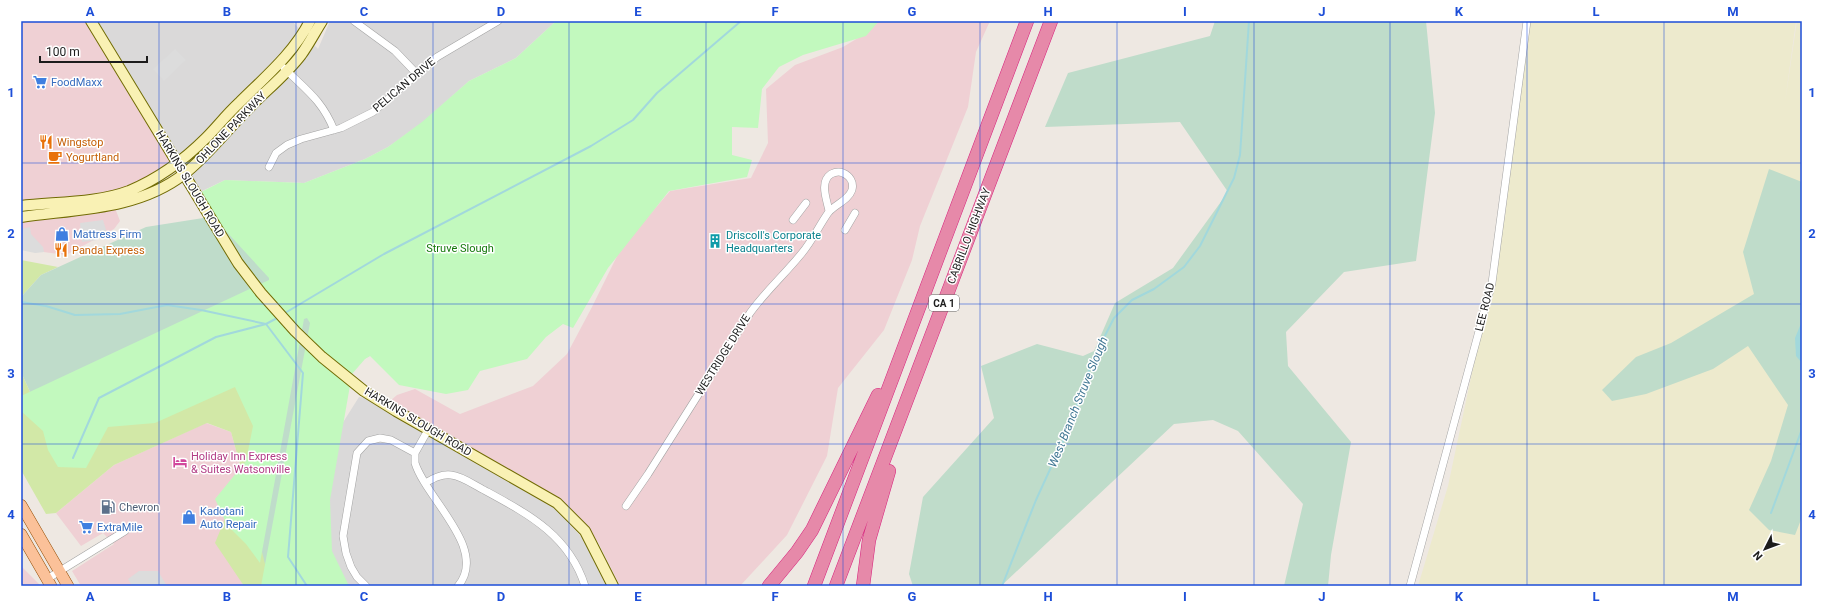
<svg xmlns="http://www.w3.org/2000/svg" width="1823" height="607" viewBox="0 0 1823 607" font-family="Roboto,sans-serif">
	<style>
		.residential { fill: #dad9d9 }
		.commercial { fill: #efd0d4 }
		.farmland { fill: #edeacd }
		.grass { fill: #d2e8a7 }
		.wetland { fill: #bfdcca }
		.park { fill: #c2f9be }
		.parking { fill: #dcdcdc }
		.water { fill: #a2d8dc }
		.lines { fill: none; stroke-linecap: round; stroke-linejoin: round }
		.stream { stroke: #a2d8dc; stroke-width: 2 }
		.street-casing { stroke: #a3a3a3; stroke-width: 8 }
		.secondary-casing { stroke: #726c05; stroke-width: 12 }
		.primary-casing { stroke: #944b00; stroke-width: 12 }
		.highway-casing { stroke: #d7247e; stroke-width: 14 }
		.street { stroke: #fff; stroke-width: 7 }
		.secondary { stroke: #f9f1b4; stroke-width: 10 }
		.primary { stroke: #fbc199; stroke-width: 11 }
		.highway { stroke: #e689a9; stroke-width: 13 }
		.grid { fill: none; stroke: #1d4ed8; stroke-width: 1; stroke-opacity: 0.55 }
		.labels { text-anchor: middle; dominant-baseline: central; stroke-width: 3; stroke-linejoin: round; paint-order: stroke }
		.shield { fill: #fff; stroke: #606060; stroke-width: 1 }
		.shield-label { font-size: 10px; font-weight: bold; fill: #1c1c1c }
		.shop-label { font-size: 11px; fill: #366cbe; stroke: #fff; text-anchor: start }
		.street-label { font-size: 11px; fill: #1c1c1c; stroke: #fff }
		.food-label { font-size: 11px; fill: #c56008; stroke: #fff; text-anchor: start }
		.culture-label { font-size: 11px; fill: #0d838f; stroke: #fff; text-anchor: start }
		.park-label { font-size: 11px; fill: #14790b; stroke: #fff }
		.hotel-label { font-size: 11px; fill: #b23c85; stroke: #fff; text-anchor: start }
		.service-label { font-size: 11px; fill: #4e5e75; stroke: #fff; text-anchor: start }
		.water-label { font-size: 12px; font-style: italic; fill: #417894; stroke: #fff }
		.neatline { fill: none; stroke: #1d4ed8; stroke-width: 1.5 }
		.grid-label { font-size: 13px; text-anchor: middle; font-weight: bold; fill: #1d4ed8 }
	</style>
	<rect width="100%" height="100%" fill="#eee8e2"/>
	<path class="residential" d="M98,21H292L318,49L330,21H556L516,58L469,81L422,123L388,147L365,159L304,183L225,180L202,191L178,157Z
		M359,397L379,400L417,428L555,509L588,544L609,586H342L323,572L330,443Z"/>
	<path class="commercial" d="M21,21H91L177,164L130,190L21,206Z
		M876,21H990L976,52L968,107L920,226L912,260L884,330L838,388L827,456L787,535L740,586H620L598,542L555,500L390,401L397,395L415,389L460,414L533,386L567,354L592,307L621,248L670,191L751,178L768,143L766,89L795,65L843,47L868,32Z
		M115,208L120,221L114,229L66,255L21,249V221Z
		M206,423L231,432L243,475L242,583L244,586H81L72,571L114,544L103,533L81,546L56,513L114,465Z
		M21,566L41,586H21Z"/>
	<path class="farmland" d="M1525,21H1796L1785,102L1797,21H1802V586H1418L1448,486L1505,217Z"/>
	<path class="grass" d="M21,260L58,267L41,275L21,297Z
		M238,369L323,571L342,586H244L215,543L243,475L231,432L207,423L114,465L56,513L46,514L21,470V372L36,405Z"/>
	<path class="wetland" d="M1215,21H1426L1435,113L1416,261L1344,272L1286,332L1288,366L1351,442L1331,555L1328,586H1284L1303,504L1238,431L1213,420L1174,424L1001,586H913L909,574L923,497L994,418L981,366L1037,344L1083,356L1094,351L1115,303L1173,268L1228,192L1180,122L1045,127L1068,73L1210,36Z
		M1769,169L1802,182V517L1795,535L1769,530L1749,510L1771,461L1788,405L1748,346L1713,369L1646,394L1612,401L1602,390L1636,357L1671,343L1754,294L1743,252Z
		M235,213L391,345L327,378L269,580L261,548L271,461L238,370L36,405L21,372V297L41,275L146,227Z"/>
	<path class="park" d="M556,21H879L866,36L803,55L779,67L762,89L758,128L732,127V155L752,160L747,177L669,191L608,268L573,328L563,324L546,337L527,359L480,371L468,390L446,394L399,385L370,356L365,359L352,374L330,500L332,551L349,586H261L310,323L307,318L304,319L260,563L246,544L227,525L215,499L246,461L253,426L235,387L155,423L108,427L86,468L58,467L48,450L43,431L21,411V396L269,280V278L214,218L197,194L225,180L304,183L365,159L388,147L422,122L469,81L516,58Z"/>
	<path class="parking" d="M175,49L186,60L164,81L153,69Z
		M103,220L107,233L97,240L82,242L80,223Z
		M30,227L31,234L43,247L44,252L35,253L21,250V229Z
		M139,571H158L167,586H132L128,579Z"/>
	<path class="water" d="M1802,321V363L1796,356L1795,338Z"/>
	<g class="lines">
		<path class="stream" d="M21,302L46,306L75,315L120,314L167,305L201,310L266,324L279,317
			M285,313L384,254L591,146L633,120L657,93L741,21
			M73,458L99,398L216,337L266,324L303,373L288,557L307,586
			M1771,513L1802,429
			M1002,586L1036,500L1069,428L1093,359L1114,318L1132,300L1154,289L1184,267L1200,246L1234,178L1240,155L1249,21"/>
		<defs>
			<path id="street" d="M354,21L395,51L417,74
				M284,68C306,90 322,100 334,130
				M269,167L276,153L287,145L301,139L341,128L373,112L437,57L498,21
				M793,220L806,203
				M845,230L855,213
				M428,430L415,453V463C426,499 489,549 458,586
				M425,483C434,478 441,474 451,475C462,476 474,485 484,490C528,514 569,535 585,586
				M626,506L648,474L750,313C765,292 785,274 802,253C812,241 819,226 828,213C835,204 848,201 852,190C854,182 850,176 843,173C839,171 835,172 831,174C819,182 827,200 829,211
				M47,579L125,531
				M366,586L357,577L351,567L346,553L343,536L357,453L368,441L380,438L391,440L415,453
				M1410,586L1492,283L1527,21"/>
			<path id="secondary" d="M91,21L238,263L261,293L295,331L322,357L364,391L396,411L557,503L585,531L613,586
				M21,206C54,202 98,203 129,191C158,179 184,160 206,138C217,127 227,114 239,103C265,77 293,54 310,21
				M21,217C76,209 138,210 184,174C207,156 225,132 246,111C264,92 285,76 301,55C309,44 315,32 322,21"/>
			<path id="primary" d="M21,505L68,586
				M21,534L51,586"/>
			<path id="highway" d="M769,586L797,552L812,530L878,395
				M814,586L1027,21
				M836,586L1051,21
				M863,586L869,540L889,471"/>
		</defs>
		<use href="#street" class="street-casing"/>
		<use href="#secondary" class="secondary-casing"/>
		<use href="#primary" class="primary-casing"/>
		<use href="#highway" class="highway-casing"/>
		<use href="#street" class="street"/>
		<use href="#secondary" class="secondary"/>
		<use href="#primary" class="primary"/>
		<use href="#highway" class="highway"/>
	</g>
	<path class="grid" d="M159,21V586M296,21V586M433,21V586M569,21V586M706,21V586M843,21V586M980,21V586M1117,21V586M1254,21V586M1390,21V586M1527,21V586M1664,21V586M21,163H1802M21,304H1802M21,444H1802"/>
	<defs>
		<symbol id="supermarket-bare" viewBox="-9 -9 18 18"><path d="M-6-5.5h2.5l.6 2H6L4.5 2H-2.5L-4.4-4H-6ZM-1.5 3.2a1.3 1.3 0 1 0 .1 0ZM3 3.2a1.3 1.3 0 1 0 .1 0Z" fill="#3f7fe0" stroke="#fff" stroke-width="2.5" paint-order="stroke"/></symbol>
		<symbol id="restaurant-bare" viewBox="-9 -9 18 18"><path d="M-5-6h1v4h1v-4h1v4h1v-4h1v5L-1.5 .5V6h-2V.5L-5-1ZM5-6V6H3V1.5H1.5Q1.5-4 5-6Z" fill="#e8710a" stroke="#fff" stroke-width="2.5" paint-order="stroke"/></symbol>
		<symbol id="cafe-bare" viewBox="-9 -9 18 18"><path d="M-5.5-4.5H6V0H3Q3 3.5 0 3.5H-2.5Q-5.5 3.5-5.5 0ZM3-3.2v2h1.7v-2ZM-6 4.5H4V6H-6Z" fill="#e8710a" stroke="#fff" stroke-width="2.5" paint-order="stroke"/></symbol>
		<symbol id="shop-bare" viewBox="-9 -9 18 18"><path d="M-5-2.5h2.3a2.7 3.5 0 0 1 5.4 0H5L5.5 6h-11ZM-1.5-2.5h3a1.5 2.3 0 0 0-3 0Z" fill="#3f7fe0" stroke="#fff" stroke-width="2.5" paint-order="stroke"/></symbol>
		<symbol id="building-bare" viewBox="-9 -9 18 18"><path d="M-4-6H4V6H1V3H-1V6H-4ZM-2.5-4.3h1.7v1.8h-1.7ZM.8-4.3h1.7v1.8H.8ZM-2.5-1h1.7V.8h-1.7ZM.8-1h1.7V.8H.8Z" fill="#0f9aa8" stroke="#fff" stroke-width="2.5" paint-order="stroke"/></symbol>
		<symbol id="hotel-bare" viewBox="-9 -9 18 18"><path d="M-6-4.5h1.5V1H6V5H4.5V3h-9V5H-6ZM-4 0a1.8 1.8 0 1 1 3.6 0ZM.5 0V-2.5h3Q6-2.5 6 0Z" fill="#d1479c" stroke="#fff" stroke-width="2.5" paint-order="stroke"/></symbol>
		<symbol id="fuel-bare" viewBox="-9 -9 18 18"><path d="M-5.5-6h7V0h2V4h1.3V-2.5L3-4.5l.8-.8L6-3V5H2.5V1h-1V6h-7ZM-4.2-4.7v3.2H.2V-4.7Z" fill="#5c6f8a" stroke="#fff" stroke-width="2.5" paint-order="stroke"/></symbol>
	</defs>
	<g fill-rule="evenodd">
		<use href="#supermarket-bare" x="30" y="72" width="20" height="20"/>
		<use href="#restaurant-bare" x="36" y="132" width="20" height="20"/>
		<use href="#cafe-bare" x="45" y="147" width="20" height="20"/>
		<use href="#shop-bare" x="52" y="224" width="20" height="20"/>
		<use href="#building-bare" x="705" y="231" width="20" height="20"/>
		<use href="#restaurant-bare" x="51" y="240" width="20" height="20"/>
		<use href="#hotel-bare" x="170" y="452" width="20" height="20"/>
		<use href="#fuel-bare" x="98" y="497" width="20" height="20"/>
		<use href="#shop-bare" x="179" y="507" width="20" height="20"/>
		<use href="#supermarket-bare" x="76" y="517" width="20" height="20"/>
	</g>
	<g class="labels">
		<rect class="shield" x="929" y="295" width="30" height="16" rx="3"/>
		<g class="shield-label">
			<text x="944" y="303">CA 1</text>
		</g>
		<g class="shop-label">
			<text x="51" y="82">FoodMaxx</text>
			<text x="73" y="234">Mattress Firm</text>
			<text x="200" y="511">Kadotani<tspan x="200" dy="13">Auto Repair</tspan></text>
			<text x="97" y="527">ExtraMile</text>
		</g>
		<g class="street-label">
			<text transform="translate(404 85) rotate(-40)">PELICAN DRIVE</text>
			<text transform="translate(231 128) rotate(-46)">OHLONE PARKWAY</text>
			<text transform="translate(190 184) rotate(59)">HARKINS SLOUGH ROAD</text>
			<text transform="translate(969 236) rotate(-69)">CABRILLO HIGHWAY</text>
			<text transform="translate(1485 307) rotate(-76)">LEE ROAD</text>
			<text transform="translate(723 355) rotate(-58)">WESTRIDGE DRIVE</text>
			<text transform="translate(418 422) rotate(31)">HARKINS SLOUGH ROAD</text>
		</g>
		<g class="food-label">
			<text x="57" y="142">Wingstop</text>
			<text x="66" y="157">Yogurtland</text>
			<text x="72" y="250">Panda Express</text>
		</g>
		<g class="culture-label">
			<text x="726" y="235">Driscoll's Corporate<tspan x="726" dy="13">Headquarters</tspan></text>
		</g>
		<g class="park-label">
			<text x="460" y="248">Struve Slough</text>
		</g>
		<g class="hotel-label">
			<text x="191" y="456">Holiday Inn Express<tspan x="191" dy="13">&amp; Suites Watsonville</tspan></text>
		</g>
		<g class="service-label">
			<text x="119" y="507">Chevron</text>
		</g>
		<g class="water-label">
			<text transform="translate(1078 402) rotate(-68)">West Branch Struve Slough</text>
		</g>
	</g>
	<rect width="1823" height="607" fill="none" stroke="#ffffff" stroke-width="44"/>
	<g transform="translate(1765 549) rotate(228)" stroke="#ffffff" stroke-width="3" paint-order="stroke">
	<path d="M0-3L7 15L0 10L-7 15Z" fill="#1c1c1c"/>
	<text y="-6" font-size="11" font-weight="bold" text-anchor="middle" fill="#1c1c1c">N</text>
	</g>
	<path d="M40 56v6h107v-6" fill="none" stroke="#1c1c1c" stroke-width="2"/>
	<text x="46" y="56" font-size="12" fill="#1c1c1c" stroke="#ffffff" stroke-width="3" paint-order="stroke">100 m</text>
	<rect x="22" y="22" width="1779" height="563" class="neatline"/>
	<g class="grid-label">
		<text x="90" y="16">A</text>
		<text x="227" y="16">B</text>
		<text x="364" y="16">C</text>
		<text x="501" y="16">D</text>
		<text x="638" y="16">E</text>
		<text x="775" y="16">F</text>
		<text x="912" y="16">G</text>
		<text x="1048" y="16">H</text>
		<text x="1185" y="16">I</text>
		<text x="1322" y="16">J</text>
		<text x="1459" y="16">K</text>
		<text x="1596" y="16">L</text>
		<text x="1733" y="16">M</text>
		<text x="11" y="97">1</text>
		<text x="1812" y="97">1</text>
		<text x="11" y="238">2</text>
		<text x="1812" y="238">2</text>
		<text x="11" y="378">3</text>
		<text x="1812" y="378">3</text>
		<text x="11" y="519">4</text>
		<text x="1812" y="519">4</text>
		<text x="90" y="601">A</text>
		<text x="227" y="601">B</text>
		<text x="364" y="601">C</text>
		<text x="501" y="601">D</text>
		<text x="638" y="601">E</text>
		<text x="775" y="601">F</text>
		<text x="912" y="601">G</text>
		<text x="1048" y="601">H</text>
		<text x="1185" y="601">I</text>
		<text x="1322" y="601">J</text>
		<text x="1459" y="601">K</text>
		<text x="1596" y="601">L</text>
		<text x="1733" y="601">M</text>
	</g>
</svg>
